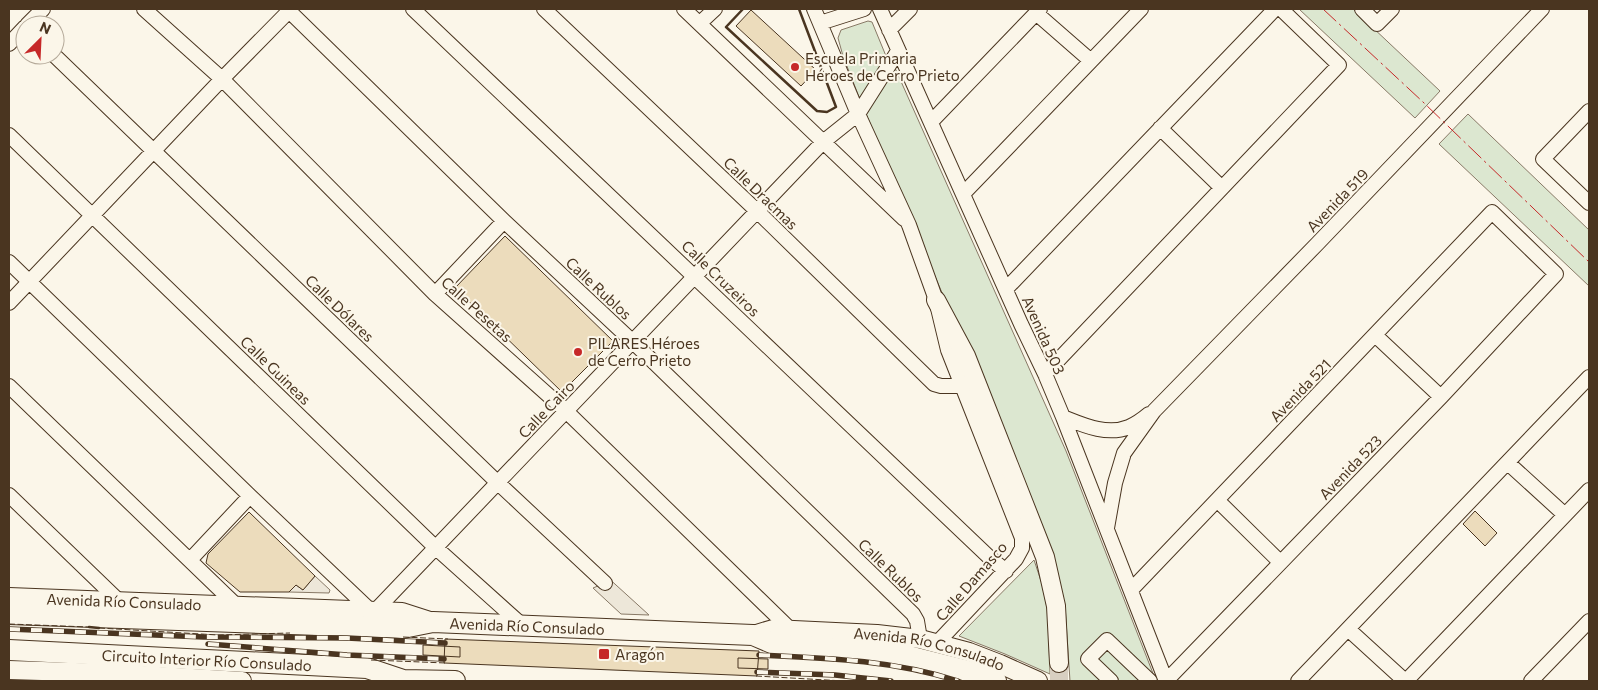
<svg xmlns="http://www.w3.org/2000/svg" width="1598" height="690" viewBox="0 0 1598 690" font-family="Commissioner,sans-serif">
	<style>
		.green { fill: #dce7d0; stroke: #887966 }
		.parking { fill: #ede7d9; stroke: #887966 }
		.building { fill: #ecdcbc; stroke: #4a3520 }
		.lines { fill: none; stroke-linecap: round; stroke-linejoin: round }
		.major-tunnel { stroke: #d8cfc1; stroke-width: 18; stroke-dasharray: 18 9; stroke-linecap: butt }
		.minor-casing { stroke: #4a3520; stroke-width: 16 }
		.major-casing { stroke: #4a3520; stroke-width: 20 }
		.highway-casing { stroke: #4a3520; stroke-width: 22 }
		.minor { stroke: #fbf6e9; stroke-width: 14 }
		.major { stroke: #fbf6e9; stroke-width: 18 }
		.highway { stroke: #fbf6e9; stroke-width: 20 }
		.rail-casing { stroke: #4a3520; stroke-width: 5.5 }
		.rail { stroke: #fbf6e9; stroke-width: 4; stroke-dasharray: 11; stroke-linecap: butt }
		.fence { stroke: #4a3520; stroke-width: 1; stroke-dasharray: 6 2.5; stroke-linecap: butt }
		.wall { stroke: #4a3520; stroke-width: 2.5 }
		.power { stroke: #c62828; stroke-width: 1; stroke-dasharray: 18 4 2.5 4; stroke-linecap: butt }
		.poi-dot { fill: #c62828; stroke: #fbf6e9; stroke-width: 2 }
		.labels { text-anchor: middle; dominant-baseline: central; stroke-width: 4; stroke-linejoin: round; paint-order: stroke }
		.poi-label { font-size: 15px; fill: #4a3520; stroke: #fbf6e9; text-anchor: start }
		.street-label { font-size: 15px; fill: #4a3520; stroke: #fbf6e9 }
	</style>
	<rect width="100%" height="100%" fill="#fbf6e9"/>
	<path class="green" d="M1299,9H1353L1440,91L1415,118Z
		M868,21L872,22L886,56L861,102L843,56L838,38L841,30Z
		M895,68L1066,451L1156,681H1070L1065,605L1052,557L1008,448L866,114Z
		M1468,114L1589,230V286L1439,144Z
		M1034,560L1042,584L1048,612L1050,674L1005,654L959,636Z"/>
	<path class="parking" d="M605,575L649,615L621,614L593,588L605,583Z
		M315,576L330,590L329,593L289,592L296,585L303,590Z"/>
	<path class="building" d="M751,10L816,70L801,86L736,26Z
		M505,236L613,341L562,392L455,288Z
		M1475,511L1497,533L1485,546L1463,524Z
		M249,512L315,576L303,590L296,585L289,592H240L206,563L208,554Z
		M445,639L759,651L757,676L444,663Z
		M423,645L460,647V657L423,655Z
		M738,658L768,659V669L738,668Z"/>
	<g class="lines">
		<path class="major-tunnel" d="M1059,663V681"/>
		<defs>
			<path id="minor" d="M144,9L222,79L435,294L566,411L791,630
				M287,9L504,221L632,341L913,614L917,621L920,639
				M413,9L990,558L1006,571
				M544,9L757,211L934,384L941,386H962
				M684,9L904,219
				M814,9L858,114L909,225L936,300L948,350L1022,538V548L1016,559L937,643
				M880,9L1021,324L1045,374L1063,417L1166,681
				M1362,9L1377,24L1392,9
				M1036,13L1091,61
				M700,23L715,9
				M820,23L864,9
				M27,25L43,9
				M889,30L910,9
				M9,44L25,27
				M54,55L497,482L605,583
				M1589,111L1543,159L1589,203
				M931,122L1040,9
				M1160,128L1222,188
				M9,135L435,547L523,626
				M963,194L1141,9
				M9,262L250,496L371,611
				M1006,289L1275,9
				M435,294L504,221
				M9,303L222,79L291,9
				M1375,335L1441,397
				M1045,374L1339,65L1281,9
				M9,386L237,606
				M1063,417C1083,425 1107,436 1129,427C1136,424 1143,419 1149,414
				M1508,463L1565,515
				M9,495L120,602
				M1217,500L1280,562
				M1107,528L1115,483L1124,453L1154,411L1318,243L1542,9
				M190,560L250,496
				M1131,590L1492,212L1556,274L1441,397L1166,681
				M375,611L823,142L858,114L898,51
				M1348,629L1405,681
				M1111,681L1088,659L1107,640L1150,681
				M1298,681L1589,377
				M1406,681L1589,490
				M1531,681L1589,621"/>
			<g id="major">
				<path d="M936,300L966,356L1045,557L1056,606L1059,663"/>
				<path id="s1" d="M9,597L402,612L433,622"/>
				<path id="s2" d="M753,635L773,629L877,634L920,639L969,652L1000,664L1038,681"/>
				<path d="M9,670L108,673L242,681"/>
			</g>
			<g id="highway">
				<path id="s3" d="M9,614L403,628L433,622L753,635L774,644L879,652L908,656L964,670L996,681"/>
				<path id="s4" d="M9,650L367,668L403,680L455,681"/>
			</g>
		</defs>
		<use href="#minor" class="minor-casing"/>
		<use href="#major" class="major-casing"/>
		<use href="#highway" class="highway-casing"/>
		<use href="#minor" class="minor"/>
		<use href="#major" class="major"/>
		<use href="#highway" class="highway"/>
		<defs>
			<path id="rail" d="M9,629L204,637L347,638L445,643
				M208,644L347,655L444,659
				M759,655C826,658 893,660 958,681
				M757,672L835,675L891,681"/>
		</defs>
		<use href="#rail" class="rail-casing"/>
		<use href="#rail" class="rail"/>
		<path class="fence" d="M9,624L89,627
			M99,628L218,635L290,633
			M403,637L448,639
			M371,660L446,663
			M756,676L844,681"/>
		<path class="wall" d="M743,9L726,27L817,111L827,112L836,107L799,9
			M89,627L99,628"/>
		<path class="power" d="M1323,9L1423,102L1589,262"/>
	</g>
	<g class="poi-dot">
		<circle cx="795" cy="67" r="5"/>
		<circle cx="578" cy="352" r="5"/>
		<rect x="598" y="648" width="12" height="12" rx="2.5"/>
	</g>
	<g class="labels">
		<g class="poi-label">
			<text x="805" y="58">Escuela Primaria<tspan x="805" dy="17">Héroes de Cerro Prieto</tspan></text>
			<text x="588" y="343">PILARES Héroes<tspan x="588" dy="17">de Cerro Prieto</tspan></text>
			<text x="615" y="654">Aragón</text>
		</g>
		<g class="street-label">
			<text transform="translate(761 193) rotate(44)">Calle Dracmas</text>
			<text transform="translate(1337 200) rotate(-46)">Avenida 519</text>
			<text transform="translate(721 278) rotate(44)">Calle Cruzeiros</text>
			<text transform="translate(599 288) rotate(43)">Calle Rublos</text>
			<text transform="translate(340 308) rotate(44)">Calle Dólares</text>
			<text transform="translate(477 309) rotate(42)">Calle Pesetas</text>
			<text transform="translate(1044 335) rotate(66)">Avenida 503</text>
			<text transform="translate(276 370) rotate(44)">Calle Guineas</text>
			<text transform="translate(1300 390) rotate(-46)">Avenida 521</text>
			<text transform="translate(546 409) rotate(-46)">Calle Cairo</text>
			<text transform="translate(1350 467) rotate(-46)">Avenida 523</text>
			<text transform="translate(891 570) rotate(44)">Calle Rublos</text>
			<text transform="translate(971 581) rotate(-49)">Calle Damasco</text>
			<text stroke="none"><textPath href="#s1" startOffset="115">Avenida Río Consulado</textPath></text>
			<text stroke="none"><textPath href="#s3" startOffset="519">Avenida Río Consulado</textPath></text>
			<text stroke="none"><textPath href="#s2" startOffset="179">Avenida Río Consulado</textPath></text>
			<text stroke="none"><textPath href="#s4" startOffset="198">Circuito Interior Río Consulado</textPath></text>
		</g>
	</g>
	<rect width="1598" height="690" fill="none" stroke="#4a3520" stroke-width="20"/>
	<g transform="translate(40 40) rotate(24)"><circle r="24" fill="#fbf6e9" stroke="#b4a999"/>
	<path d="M0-4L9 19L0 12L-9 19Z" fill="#c62828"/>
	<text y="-8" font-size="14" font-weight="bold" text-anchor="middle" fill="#4a3520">N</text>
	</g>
</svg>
